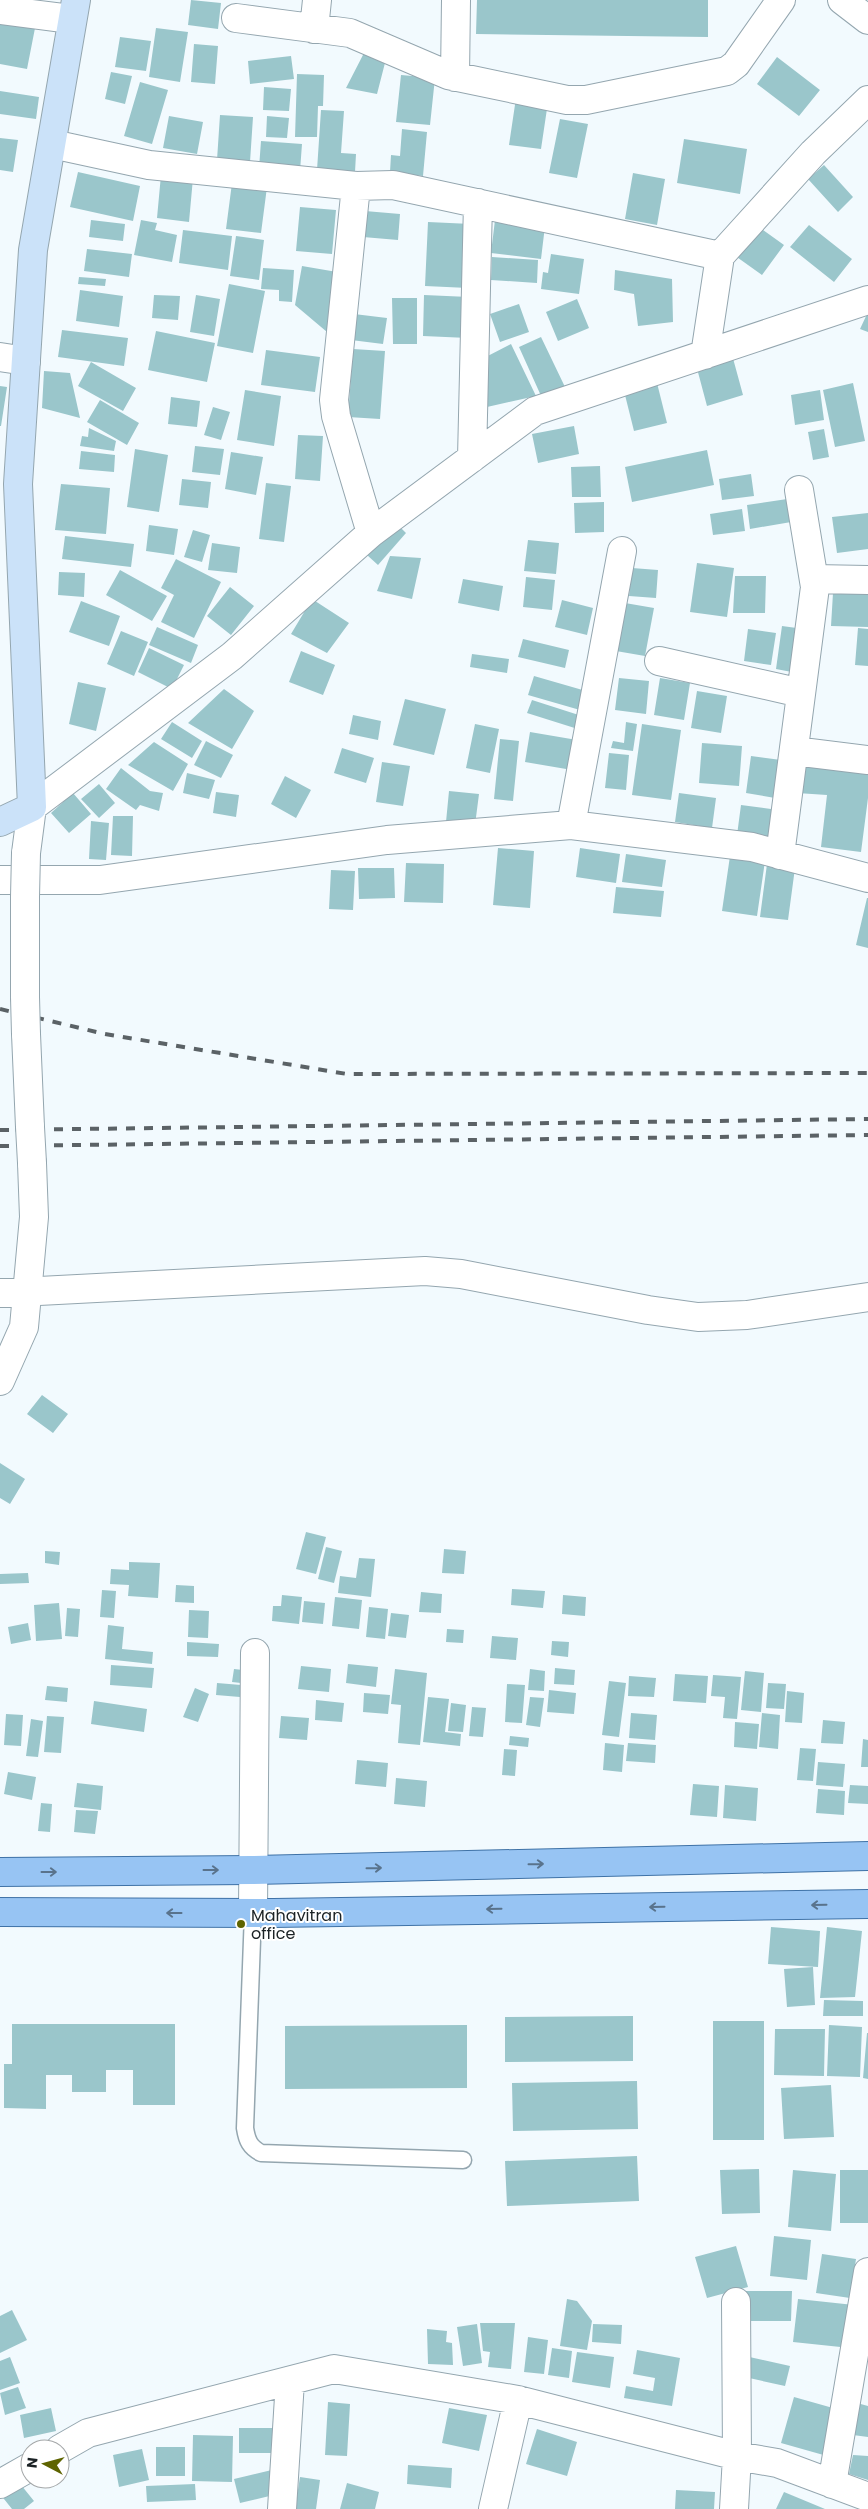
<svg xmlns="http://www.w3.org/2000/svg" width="868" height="2509" viewBox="0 0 868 2509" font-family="Poppins,sans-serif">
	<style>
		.building { fill: #9ac6cb }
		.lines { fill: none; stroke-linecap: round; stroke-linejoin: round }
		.service-casing { stroke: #94a6af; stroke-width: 19 }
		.minor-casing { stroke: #94a6af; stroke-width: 30 }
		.secondary-casing { stroke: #94a6af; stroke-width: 30 }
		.primary-casing { stroke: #3f72a6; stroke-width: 30 }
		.service { stroke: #fff; stroke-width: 16 }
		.minor { stroke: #fff; stroke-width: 28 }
		.secondary { stroke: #cbe2f9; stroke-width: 28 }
		.primary { stroke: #97c4f3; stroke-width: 28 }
		.rail { stroke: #5b6266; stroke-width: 4; stroke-dasharray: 9 9; stroke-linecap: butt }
		.minor-bridge-casing { stroke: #94a6af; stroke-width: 30; stroke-linecap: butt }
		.minor-bridge { stroke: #fff; stroke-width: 28 }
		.oneway { stroke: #59738c }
		.poi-dot { fill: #5e6400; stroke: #fff; stroke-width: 2 }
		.labels { text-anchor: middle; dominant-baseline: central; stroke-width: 4; stroke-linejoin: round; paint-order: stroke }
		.poi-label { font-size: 16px; fill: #1b2225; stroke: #fff; text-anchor: start }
	</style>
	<rect width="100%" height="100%" fill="#f2fafe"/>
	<path class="building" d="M191,0L221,3L218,29L188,25Z
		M477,0H708V37L476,34Z
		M0,19L36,23L27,69L0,64Z
		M156,28L188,32L180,82L149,77Z
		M120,37L151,41L146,71L115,67Z
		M194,44L218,46L215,84L191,82Z
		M364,53L386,59L377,94L346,88Z
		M291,56L294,79L250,84L248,61Z
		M777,57L820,90L799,116L757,84Z
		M111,72L132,76L125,104L105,99Z
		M297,74L324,75L323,106H318L317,137H295Z
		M401,75L435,78L430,125L396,122Z
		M140,82L168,90L152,144L124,136Z
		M264,87L291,89L289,111L263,110Z
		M0,91L39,97L36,119L0,114Z
		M516,98L548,102L541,149L509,145Z
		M321,110L344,111L341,153L356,154L355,172L317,170Z
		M220,115L253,117L250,162L217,160Z
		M169,116L203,122L197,154L163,148Z
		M267,116L289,118L287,138L266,137Z
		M560,119L588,124L577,178L549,173Z
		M402,129L427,132L423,176L390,172L391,155L400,156Z
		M0,138L18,140L13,172L0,170Z
		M684,139L747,149L740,194L677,183Z
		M261,141L302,144L300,171L259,168Z
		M824,165L853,197L838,212L808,179Z
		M78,172L140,186L133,221L70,207Z
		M633,173L665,179L657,225L625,219Z
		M161,175L193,178L189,222L157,218Z
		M232,183L267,187L261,233L226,229Z
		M300,207L336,210L332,254L296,251Z
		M365,211L400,214L398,240L363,237Z
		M91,220L125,224L123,241L89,237Z
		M141,220L157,223L155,230L177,235L172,262L134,255Z
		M495,220L545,226L541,259L491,253Z
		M428,222L471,224L468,288L425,286Z
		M756,225L784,245L762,275L734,255Z
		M809,225L852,259L834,282L790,247Z
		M183,230L232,236L228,270L179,263Z
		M236,236L264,240L259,280L230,276Z
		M87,249L132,254L129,277L84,271Z
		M551,254L584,259L579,294L541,289L543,272L548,273Z
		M492,257L538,260L537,283L491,280Z
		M302,266L337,272L327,332L295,305Z
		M263,268L294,270L292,302L279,301V290L261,289Z
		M615,270L672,279L673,322L638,326L634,294L614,290Z
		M79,277L106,279L105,286L78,284Z
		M229,284L265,291L253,353L217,346Z
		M80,290L123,296L119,327L76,321Z
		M154,295L180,296L178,320L152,318Z
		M196,295L220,299L214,336L190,332Z
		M424,295L469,297L468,338L423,336Z
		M392,298H417V344H393Z
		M577,299L589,328L558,341L546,312Z
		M519,304L529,332L500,342L490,314Z
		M868,312V332L860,329Z
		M354,314L387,318L383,344L351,340Z
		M62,330L128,338L124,366L58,357Z
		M156,331L215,343L207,382L148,370Z
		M541,337L565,387L542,398L519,347Z
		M511,344L536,396L487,407L480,360Z
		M353,349L385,351L380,419L348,417Z
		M266,350L320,357L315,392L261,385Z
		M731,351L743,395L707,406L695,361Z
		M91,362L136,388L123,411L78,386Z
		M44,371L70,373L80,418L42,408Z
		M655,375L667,423L634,431L622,383Z
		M853,383L865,441L835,447L823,390Z
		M0,386L7,387L1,426H0Z
		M245,390L281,396L274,446L237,440Z
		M820,390L824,420L795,425L791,395Z
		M171,397L200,401L197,427L168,424Z
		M100,400L139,423L127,445L87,422Z
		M213,407L230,412L221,440L204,435Z
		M574,426L579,454L538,463L532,434Z
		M89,428L116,441L114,451L80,446L82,436L88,437Z
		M824,429L829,457L813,460L808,432Z
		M298,435L323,436L320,481L295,479Z
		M195,446L224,449L220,475L192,472Z
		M135,449L168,455L159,512L127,507Z
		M707,450L714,485L632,502L625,467Z
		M81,451L115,455L114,472L79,469Z
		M231,452L263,457L256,495L225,489Z
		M600,466L601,497H572L571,467Z
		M751,474L754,496L722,500L719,479Z
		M182,479L211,482L208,508L179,505Z
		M266,483L291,486L284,542L259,539Z
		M61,484L110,488L106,534L55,530Z
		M794,498L797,521L750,529L747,505Z
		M604,502V532L575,533L574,503Z
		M742,509L745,531L713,535L710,514Z
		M868,513V549L837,553L832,517Z
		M396,523L406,533L378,565L367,555Z
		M149,525L178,529L174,555L146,551Z
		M193,530L210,535L202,562L184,557Z
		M65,536L134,544L131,567L62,559Z
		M528,540L559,543L556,574L524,571Z
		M212,543L240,547L237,573L208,570Z
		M390,556L421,558L412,599L377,591Z
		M176,559L221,582L194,638L161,622L174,595L161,588Z
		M697,563L734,568L727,617L690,612Z
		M632,568L658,570L656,598L629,596Z
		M120,570L167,596L152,621L106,595Z
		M59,572L85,573L84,597L58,595Z
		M735,576H766L765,613H733Z
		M526,577L555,580L552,610L523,607Z
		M463,579L503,586L499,611L458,603Z
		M230,587L254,606L231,635L207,616Z
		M833,593L868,594V627L831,626Z
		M312,599L349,623L327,653L291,634Z
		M562,600L593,608L587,635L555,627Z
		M81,601L120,616L109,646L69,632Z
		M625,603L654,608L645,656L616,651Z
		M782,626L804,629L797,673L776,669Z
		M157,627L198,645L191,663L149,645Z
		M858,628L868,629V666L855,665Z
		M748,629L776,633L771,665L744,661Z
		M121,631L148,642L134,676L107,664Z
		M523,639L569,650L565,668L518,657Z
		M149,648L184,665L172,689L138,672Z
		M301,651L335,665L323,695L289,682Z
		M472,654L509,659L507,673L470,667Z
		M534,676L586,691L580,710L528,695Z
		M619,678L649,681L646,714L615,710Z
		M660,678L690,683L684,720L654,715Z
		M78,682L106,688L96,731L69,724Z
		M224,689L254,711L232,749L188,723Z
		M697,691L727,696L721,733L691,728Z
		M405,699L446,709L434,755L393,745Z
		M532,700L585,717L581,730L527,713Z
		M353,715L381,721L378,740L349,734Z
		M172,722L202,741L192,758L161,739Z
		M626,722L637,724L633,751L611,748L613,741L624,743Z
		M475,724L499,729L490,773L466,768Z
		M642,724L681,730L671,800L632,795Z
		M530,732L577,740L572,770L525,762Z
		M500,739L519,741L513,801L494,799Z
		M206,741L233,755L221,778L194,765Z
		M154,742L188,764L173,791L128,765Z
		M702,743L742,746L739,786L699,783Z
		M342,748L374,758L366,783L334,773Z
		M609,753L629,755L626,790L605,788Z
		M751,756L781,760L775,798L746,793Z
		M800,760L868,766V798L861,852L821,847L827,795L797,793Z
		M382,762L410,766L403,806L376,802Z
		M121,768L150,791L163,793L159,811L140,805L136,810L106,789Z
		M187,773L215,780L209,799L183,793Z
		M285,776L311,790L296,818L271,804Z
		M99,784L115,803L99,818L81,799Z
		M449,791L479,794L475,825L446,822Z
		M216,792L239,795L236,817L213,813Z
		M73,793L91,814L69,833L51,813Z
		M679,793L716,798L712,828L675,822Z
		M741,805L778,810L774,840L737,835Z
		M113,816H133L132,856L111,855Z
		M91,821L109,823L106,860L89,859Z
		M498,848L534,851L530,908L493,905Z
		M580,848L620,854L616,883L576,877Z
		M626,854L666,860L662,887L622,882Z
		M730,856L765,861L757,916L722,911Z
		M406,863L444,864L443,903L404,902Z
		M767,864L795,868L788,920L760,917Z
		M358,868H394L395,898L359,899Z
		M331,870L355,871L353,910L329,909Z
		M616,887L664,891L661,917L613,913Z
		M867,898H868V948L856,945Z
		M42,1395L68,1414L53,1433L27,1414Z
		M0,1463L25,1479L10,1504L0,1498Z
		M306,1532L326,1537L316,1574L296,1569Z
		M326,1547L342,1551L334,1583L318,1579Z
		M444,1549L466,1551L464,1574L442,1573Z
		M45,1551L60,1552L59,1565L45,1563Z
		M359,1558L375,1559L371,1597L338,1593L340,1576L356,1578Z
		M129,1562L160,1563L158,1598L128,1596L129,1585L110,1584L111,1569L129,1570Z
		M28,1573L29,1583L0,1584V1574Z
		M176,1585L194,1586V1603L175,1602Z
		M512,1589L545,1591L543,1608L511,1605Z
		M102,1590L116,1591L114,1618L100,1617Z
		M421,1592L442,1594L441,1613L419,1612Z
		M282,1595L302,1597L299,1624L272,1621L273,1606H281Z
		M563,1595L586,1597L585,1616L562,1614Z
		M335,1597L362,1600L359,1629L332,1626Z
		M304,1601L325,1603L323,1624L302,1622Z
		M59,1603L62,1639L36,1641L34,1605Z
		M369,1607L388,1609L385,1639L366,1637Z
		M67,1608L80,1609L78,1637L65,1636Z
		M189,1610L209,1611L208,1638L188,1637Z
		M391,1613L409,1615L406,1638L388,1636Z
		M28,1623L31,1640L11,1644L8,1627Z
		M108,1625L124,1627L122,1649L153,1652L152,1664L105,1659Z
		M447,1629L464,1630L463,1643L446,1642Z
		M492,1636L518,1638L516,1660L490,1658Z
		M552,1641L569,1642L568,1657L551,1655Z
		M187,1642L219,1644L218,1657L187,1656Z
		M348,1664L378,1667L376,1687L346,1683Z
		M111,1665L154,1668L152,1688L110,1685Z
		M301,1666L331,1669L329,1692L298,1689Z
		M555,1668L575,1670L574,1685L554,1684Z
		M234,1669L252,1671L250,1684L232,1682Z
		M395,1669L427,1673L420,1745L398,1743L401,1705L391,1704Z
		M530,1669L545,1671L544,1691L528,1690Z
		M745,1671L764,1673L761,1712L741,1710Z
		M675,1674L708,1676L706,1703L673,1701Z
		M713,1675L741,1677L737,1719L723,1718L725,1697L711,1696Z
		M629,1676L656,1678L654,1697L628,1696Z
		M609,1681L626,1683L619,1737L602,1735Z
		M217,1683L241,1685L240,1697L216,1695Z
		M768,1683L786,1684L784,1709L766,1708Z
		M507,1684L525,1685L522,1723L505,1722Z
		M47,1686L68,1688L67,1702L45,1700Z
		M195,1688L209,1694L198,1722L183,1717Z
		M549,1690L576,1693L574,1714L547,1712Z
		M787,1691L804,1693L802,1723L785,1722Z
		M364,1693L390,1695L388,1714L363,1712Z
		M428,1697L449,1699L445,1732L461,1734L460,1746L423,1742Z
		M530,1697L544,1698L540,1727L526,1725Z
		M316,1700L344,1703L342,1722L315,1720Z
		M94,1701L147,1709L144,1732L91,1724Z
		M451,1703L466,1705L463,1732L448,1731Z
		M472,1707L486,1708L483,1737L469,1736Z
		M631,1713L657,1715L655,1740L629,1738Z
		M762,1713L780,1715L778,1749L759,1747Z
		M6,1714L23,1715L21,1746L4,1745Z
		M47,1716L64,1717L61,1753L44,1752Z
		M281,1716L309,1718L307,1740L279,1738Z
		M31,1719L43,1721L38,1757L26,1756Z
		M823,1720L845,1722L843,1744L821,1743Z
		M735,1722L759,1724L757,1749L734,1747Z
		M510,1736L529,1738L528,1747L509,1745Z
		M863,1739L868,1740V1767H861Z
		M605,1743L624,1745L622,1772L603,1770Z
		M628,1743L656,1745L655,1763L626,1761Z
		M800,1748L816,1749L813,1781L797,1780Z
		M504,1749L517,1750L515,1776L502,1775Z
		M357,1760L388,1763L386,1787L355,1784Z
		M818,1762L845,1764L843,1787L816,1785Z
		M8,1772L36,1777L32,1800L4,1794Z
		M396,1778L427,1781L425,1807L394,1804Z
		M77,1783L103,1786L101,1810L74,1807Z
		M693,1784L719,1786L717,1817L690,1815Z
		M725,1785L758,1788L756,1821L723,1818Z
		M850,1785L868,1786V1804L848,1803Z
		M818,1789L845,1791L844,1815L816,1813Z
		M41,1803L52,1804L50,1832L38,1831Z
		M76,1810L98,1811L95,1834L74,1832Z
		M771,1927L820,1931L818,1967L768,1964Z
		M827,1927L862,1931L855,1997L820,1998Z
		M813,1967L815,2005L787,2007L784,1969Z
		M824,2000L863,2001V2016H823Z
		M633,2016V2061L505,2062V2017Z
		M713,2021H764V2140H713Z
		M12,2024H175V2105H133V2070H106V2092H72V2075H46V2109L4,2108V2064H12Z
		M467,2025V2088L285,2089V2026Z
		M829,2025L862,2027L860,2077L827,2076Z
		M775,2029H825L824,2076L774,2075Z
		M867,2033H868V2079L863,2078Z
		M637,2081L638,2129L513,2131L512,2083Z
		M831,2085L834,2137L784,2139L781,2088Z
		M637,2156L639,2201L507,2206L505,2161Z
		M759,2169L760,2213L722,2214L720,2170Z
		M793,2170L836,2174L831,2231L788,2227Z
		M840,2170H868V2223H840Z
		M774,2236L811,2240L807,2280L770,2276Z
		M736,2246L748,2287L707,2298L695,2257Z
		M822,2254L856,2259L850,2298L816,2293Z
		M745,2291H792L791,2321H744Z
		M567,2299L577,2301L592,2321L587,2350L560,2346Z
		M798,2299L854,2305L850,2348L793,2342Z
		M12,2310L27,2340L0,2353V2316Z
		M480,2323H515L511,2369L488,2367L490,2352L483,2351Z
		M477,2324L482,2363L463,2366L457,2327Z
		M593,2324L622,2325L621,2344L592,2342Z
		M427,2329L447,2331L446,2342L452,2343L453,2365L428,2364Z
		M528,2337L548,2340L544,2374L524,2372Z
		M552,2348L572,2351L569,2378L548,2375Z
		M637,2350L680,2358L672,2406L624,2398L626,2386L653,2391L655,2378L633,2374Z
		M577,2352L614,2357L610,2388L572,2382Z
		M745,2356L790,2366L785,2386L740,2376Z
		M10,2357L20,2383L0,2390V2361Z
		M18,2387L26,2408L5,2415L0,2393Z
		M794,2397L840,2410L827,2456L781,2443Z
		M328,2402L350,2404L347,2456L325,2455Z
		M857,2403L868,2406V2437L853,2435Z
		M51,2408L56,2431L24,2438L20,2415Z
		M449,2408L487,2415L479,2451L442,2443Z
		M239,2428H281V2453H239Z
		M537,2429L577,2442L567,2476L526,2464Z
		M193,2435L233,2436L232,2482L192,2481Z
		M156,2447H185V2476H156Z
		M142,2449L149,2480L119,2487L113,2455Z
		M853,2455L868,2456V2480L849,2474Z
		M408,2465L452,2468L451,2488L407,2484Z
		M276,2469L282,2493L240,2503L234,2479Z
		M300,2477L320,2480L316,2509H295Z
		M17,2480L34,2501L24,2509H12L0,2494Z
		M347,2483L379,2492L375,2509H340Z
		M195,2484L196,2500L147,2502L146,2486Z
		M676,2490L715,2492L714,2509H675Z
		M784,2492L825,2509H776Z"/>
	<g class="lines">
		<defs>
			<path id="service" d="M253,1913L245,2128C247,2141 250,2147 261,2153L463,2160"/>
			<path id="minor" d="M842,0L868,20
				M0,10L71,19
				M236,18L350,33L448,75L567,100H586L727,71L736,64L781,0
				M314,29L317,0
				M455,77L456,0
				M52,144L149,165L356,186L393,185L720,256
				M356,186L334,400L336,416L371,533
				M705,355L720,256L813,153L868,100
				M0,357L26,361
				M472,458L478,203
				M814,579L868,580
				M659,661L801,693
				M794,751L868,760
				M571,825L622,551
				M26,853L32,807L232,656L371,533L535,411L868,300
				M780,855L815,587L799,490
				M0,880H100L387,840L571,825L752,847L868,878
				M25,997V897
				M26,1034L30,1127
				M0,1293L425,1271L461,1274L648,1310L698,1317L747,1315L868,1297
				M0,1381L24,1327L34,1217L32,1163
				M253,1913L255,1653
				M60,2449L88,2433L334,2369L518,2400L737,2456L777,2463L868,2497
				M0,2484L30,2467
				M832,2484L868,2272
				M282,2509L290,2381
				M493,2509L518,2400
				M734,2509L737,2456L736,2302"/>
			<path id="secondary" d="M0,822L32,807L18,484L33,250L76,0"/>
			<path id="primary" d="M0,1872L251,1870L868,1856
				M0,1912L273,1913L868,1904"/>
		</defs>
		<use href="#service" class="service-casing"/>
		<use href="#minor" class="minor-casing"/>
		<use href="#secondary" class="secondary-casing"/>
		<use href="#primary" class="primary-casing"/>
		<use href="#service" class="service"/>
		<use href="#minor" class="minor"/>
		<use href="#secondary" class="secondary"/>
		<use href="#primary" class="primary"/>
		<path class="rail" d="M0,1009L105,1034L347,1074L868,1073
			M0,1130L868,1119
			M0,1146L868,1135"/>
		<defs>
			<path id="minor-bridge" d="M25,897L26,853
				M25,997L26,1034
				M30,1127L32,1163"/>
		</defs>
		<use href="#minor-bridge" class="minor-bridge-casing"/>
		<use href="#minor-bridge" class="minor-bridge"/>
	</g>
	<defs><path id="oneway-shaft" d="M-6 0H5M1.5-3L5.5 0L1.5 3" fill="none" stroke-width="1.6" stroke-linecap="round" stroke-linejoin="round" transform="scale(1.25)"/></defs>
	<g class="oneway">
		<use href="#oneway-shaft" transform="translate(536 1864) rotate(-1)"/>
		<use href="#oneway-shaft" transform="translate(374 1868) rotate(-1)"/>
		<use href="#oneway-shaft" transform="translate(211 1870)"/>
		<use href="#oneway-shaft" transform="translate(49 1872)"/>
		<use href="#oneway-shaft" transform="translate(819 1905) rotate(179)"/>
		<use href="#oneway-shaft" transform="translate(657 1907) rotate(179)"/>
		<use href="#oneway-shaft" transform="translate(494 1909) rotate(179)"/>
		<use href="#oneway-shaft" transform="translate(174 1913) rotate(-180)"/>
	</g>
	<circle class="poi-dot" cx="241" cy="1924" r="5"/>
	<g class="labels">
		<g class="poi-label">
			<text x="251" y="1915">Mahavitran<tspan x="251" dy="18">office</tspan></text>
		</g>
	</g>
	<g transform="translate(45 2464) rotate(276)"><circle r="24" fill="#ffffff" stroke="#a4a7a8"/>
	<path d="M0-4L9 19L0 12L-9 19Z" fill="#5e6400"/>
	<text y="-8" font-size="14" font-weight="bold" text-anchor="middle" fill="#1b2225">N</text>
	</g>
</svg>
